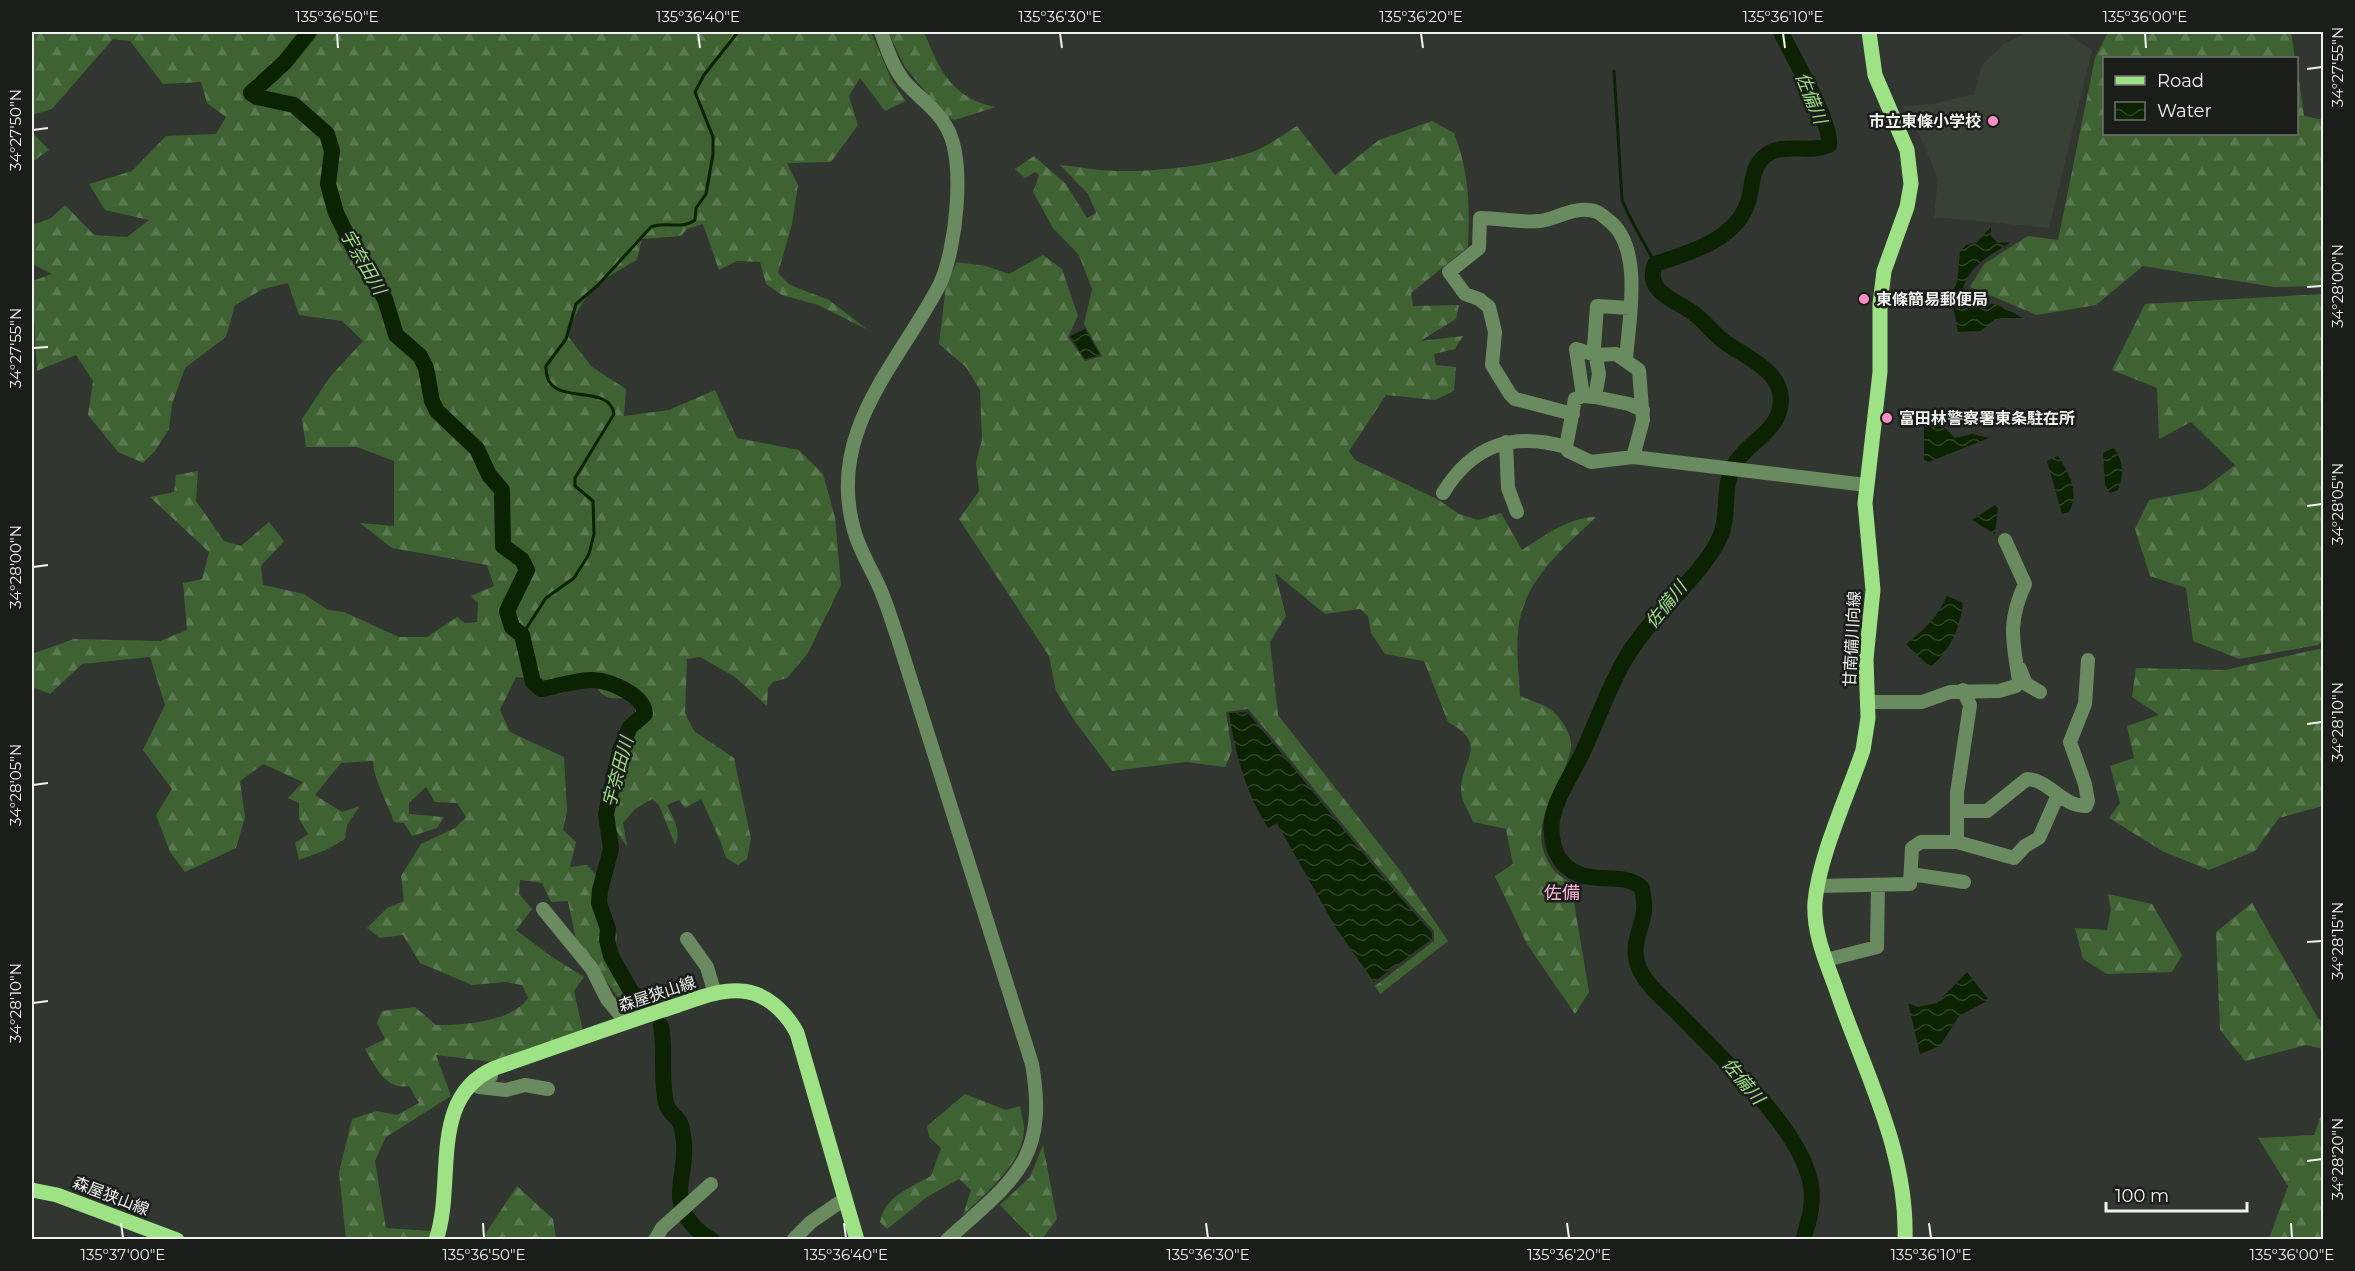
<svg xmlns="http://www.w3.org/2000/svg" width="2355" height="1271" viewBox="0 0 2355 1271" font-family="Montserrat,'Noto Sans JP',sans-serif">
	<style>
		.built { fill: #394136 }
		.forest { fill: url(#forest-firs) }
		.water { fill: url(#water-waves) }
		.lines { fill: none; stroke-linecap: round; stroke-linejoin: round }
		.stream { stroke: #0b2302; stroke-width: 3 }
		.river { stroke: #0b2302; stroke-width: 16 }
		.minor { stroke: #6a8b5f; stroke-width: 14 }
		.major { stroke: #9de284; stroke-width: 15 }
		.ticks { fill: none; stroke: #eff2ee; stroke-width: 2 }
		.poi-dot { fill: #fa8fc8; stroke: #1b1d1a; stroke-width: 2 }
		.labels { text-anchor: middle; dominant-baseline: central; stroke-width: 5; stroke-linejoin: round; paint-order: stroke }
		.poi-label { font-size: 16px; font-weight: bold; fill: #eff2ee; stroke: #1b1d1a; text-anchor: start }
		.street-label { font-size: 16px; fill: #eff2ee; stroke: #1b1d1a }
		.water-label { font-size: 18px; font-style: italic; fill: #9adc82; stroke: #1b1d1a }
		.neighbourhood-label { font-size: 18px; fill: #feb2d8; stroke: #1b1d1a }
		.neatline { fill: none; stroke: #eff2ee; stroke-width: 2 }
		.ticks-label { font-size: 15px; text-anchor: middle; fill: #eff2ee }
	</style>
	<defs>
		<pattern id="forest-firs" width="22" height="20" patternUnits="userSpaceOnUse" patternTransform="scale(1.5)"><rect width="22" height="20" fill="#3f6232"/><path d="M5 1l3.5 6h-7zM16 11l3.5 6h-7z" fill="#5b7950"/></pattern>
		<pattern id="water-waves" width="16" height="10" patternUnits="userSpaceOnUse" patternTransform="scale(1.5)"><rect width="16" height="10" fill="#0b2302"/><path d="M0 5q4-4 8 0t8 0" fill="none" stroke="#2f4327"/></pattern>
	</defs>
	<rect width="100%" height="100%" fill="#323630"/>
	<path class="built" d="M2029,32H2065L2092,50L2049,228L1934,217L1938,179L1920,136L1902,106L1933,104L1974,94L1982,65L2004,44Z"/>
	<path class="forest" d="M32,32H871L892,81L906,101L885,111L860,78L849,96L858,125L831,162L787,163L798,185L792,224L778,273L790,285L829,300L868,330L818,305L782,295L766,284L760,262L737,261L719,270L703,224L687,229L681,236L642,239L637,260C598,281 584,291 567,335L592,367L626,389L624,416L669,410L715,390L737,438L799,450L823,474L835,517L841,585L808,653L787,678L773,682L768,688L767,706L735,677L700,657L687,659L685,713L694,731L734,758L751,839L747,859L738,865L726,858L720,840L701,799L685,808L679,800L667,805C673,817 682,832 675,845L659,805L652,799L635,809L623,823L627,846C609,824 607,805 613,778C615,769 615,759 618,750C628,724 639,727 634,695C614,701 602,701 593,680C565,684 563,710 536,679L516,677L500,710L510,732L564,757L567,811L563,830L576,842L570,867L587,865L603,883L606,910L617,935L615,963L632,992L639,1010L629,1012L576,940L568,901L551,902L542,883L520,880L519,894L532,909L516,930L552,957L584,977L574,991L583,1031L494,1062L436,1055L451,1096L386,1137L375,1161L386,1228L432,1231L428,1239H346L339,1172L352,1119L377,1111L397,1115L419,1103L409,1086C385,1090 376,1067 365,1049L385,1039L377,1023L382,1011L415,1007L436,1025C463,1025 512,1022 528,998L522,985L506,982L472,985L420,963L403,935L380,938L367,928L387,908L404,901L401,876L421,844L455,828L466,817L457,803L435,802L426,787L409,803V814L444,817L437,828L412,836L404,823L394,822C388,804 373,778 373,761L341,763L315,795L342,812L360,806L347,825L345,839L326,850L299,860L295,843L308,834L299,819V803L288,798L303,782L263,764L240,781L245,817L236,848L185,872L170,852L156,815L172,789L143,750L165,705L150,657L82,664L50,694L32,687V654L74,639L160,641L187,630L183,583L202,579L209,552L150,497L174,492L176,475L198,471L196,501L224,541L241,546L269,522L284,541L261,566L263,585L304,594L328,610L344,612L399,637H427L457,617L465,623L477,622L478,603L471,596L494,586L487,565L392,548L360,523L394,526V461L357,447H306L302,419L330,377L363,341L342,321L299,315L288,283L263,289L235,305L226,337L185,368L172,404L169,429L155,451L143,463L118,452L88,415L93,381L76,355L37,371L32,281L52,274L32,264V225L51,218L65,205L94,235L127,237L149,220L105,210L89,184L132,171L166,136L216,134L226,117L207,103L201,82L163,84L130,41L113,39L52,109L32,115Z
		M888,32H924C939,69 952,99 996,107L955,120L947,117L905,67Z
		M2108,32H2291L2295,58H2104V134H2296L2297,66L2304,116L2323,120V286L2274,287L2143,266L2096,305L2037,315L1970,287L1984,264L2028,236L2058,240L2095,58Z
		M1432,121L1454,133C1469,170 1470,208 1468,247L1411,293L1413,306L1459,305L1456,319L1420,341L1463,336L1455,349L1434,354L1436,365L1456,367L1454,391L1435,400L1386,395L1349,451L1355,460L1437,499L1459,514L1478,520L1501,513L1522,550C1544,536 1569,517 1596,517C1562,550 1522,581 1518,632C1516,652 1519,675 1520,696C1529,700 1541,703 1550,709C1560,716 1573,735 1571,748C1564,787 1521,826 1553,869C1559,878 1574,882 1582,891L1574,902L1589,992L1575,1014L1527,944L1495,876L1513,864L1506,829L1473,822C1470,814 1461,800 1461,791C1461,758 1490,745 1448,722L1424,661L1385,654L1371,633L1368,616L1360,609L1325,614L1275,573L1286,616L1270,642L1278,715L1399,869L1448,941L1380,994L1375,986L1434,941V931C1369,860 1311,783 1248,709L1226,712L1232,751L1225,767L1186,762L1112,771L1074,720L1056,691L1049,656L959,519L979,491L976,463L982,439L980,390L966,367L939,344L946,285L957,262L986,266L1009,274L1043,255L1062,269L1078,316L1068,337L1085,361L1102,356L1084,324L1092,289L1079,255L1053,228L1033,192L1039,175L1035,172L1025,178L1015,169L1034,156L1066,184L1087,218L1096,213L1088,194L1060,165C1075,166 1087,169 1101,170C1144,174 1218,166 1257,150C1271,144 1284,134 1297,126L1335,175L1379,140Z
		M32,132L49,150L32,162Z
		M2323,294V641L2318,645L2239,659L2193,641L2186,588L2150,576L2135,529L2149,500L2202,490L2235,465L2191,422L2159,439L2157,388L2112,370L2145,304Z
		M2323,648V806L2279,818L2255,851L2209,870L2164,852L2109,818L2120,803L2110,766L2134,758L2127,726L2159,715L2132,697L2136,668L2225,670Z
		M2108,894L2152,904L2182,955L2172,972L2107,974L2083,959L2075,928L2107,930L2111,909Z
		M2252,903L2318,1018L2323,1022V1049L2306,1045L2245,1061L2220,1030L2216,932Z
		M965,1094L1006,1110L1020,1106C1021,1113 1024,1121 1024,1129C1024,1162 985,1194 963,1215L971,1190L959,1179L927,1197L887,1229L880,1222C884,1197 911,1187 931,1176L941,1148L929,1137L927,1126Z
		M2323,1110V1239H2269L2288,1186L2258,1138L2314,1135Z
		M1043,1145L1057,1219L1042,1239H1033L1000,1205L1030,1177Z
		M517,1186L553,1219L556,1239H482Z"/>
	<path class="water" d="M1991,227V236L1998,243L2011,242C1990,256 1971,263 1963,288L1977,302L1999,305L2023,318H2000L1980,331L1958,332L1951,296L1957,282L1960,252L1966,245L1977,242Z
		M1085,329L1100,355L1085,359L1070,336Z
		M1924,411L1937,420L1955,438L1972,434L1989,438L1929,462L1924,460Z
		M2113,448C2124,458 2124,477 2118,490L2110,493L2105,485L2103,453Z
		M2058,456C2069,472 2080,493 2069,512L2062,514L2047,461Z
		M1995,505L1998,508L1995,534L1972,520Z
		M1947,596L1963,603C1960,628 1950,652 1930,667L1906,644C1925,629 1937,618 1947,596Z
		M1247,712C1309,785 1367,862 1432,933V939L1374,982L1336,928L1277,823L1268,828C1245,791 1236,756 1229,713Z
		M1967,972L1989,1000L1959,1016L1940,1046L1920,1054L1908,1003L1918,1007L1937,1003Z"/>
	<g class="lines">
		<path class="stream" d="M1614,71L1622,199C1630,222 1645,242 1655,264
			M522,635L546,598L574,578L589,554L594,534L593,501L575,486V478L614,414C609,380 544,411 546,366L566,339L576,304L598,285L651,227C666,221 682,230 695,220L696,208L706,194L713,154V137L695,92L704,75L738,32"/>
		<path class="river" d="M309,32L285,62L251,93L257,97L294,105L327,134L332,151L328,184L336,213L353,247L385,299L396,335L420,356L426,368L432,401L437,411L477,449L489,475L502,490L503,546L522,560L527,570L507,611L512,627L522,635L533,682L541,689C557,687 578,679 593,680C611,681 644,695 645,714L630,727L620,750L606,814L611,849L600,890L599,903L608,929L607,940L611,956L632,993L638,997
			M1781,32C1792,56 1832,122 1829,145C1809,154 1783,142 1766,155C1751,166 1753,186 1748,202C1736,240 1689,253 1655,264C1644,292 1675,300 1692,312C1705,321 1715,336 1729,345C1752,360 1790,376 1779,412C1772,435 1744,445 1733,467C1722,488 1730,515 1720,537C1707,568 1659,610 1638,640C1613,672 1598,721 1580,758C1570,777 1556,798 1552,820C1550,833 1553,853 1563,863C1586,889 1622,869 1642,888C1643,895 1645,903 1644,911C1641,932 1630,946 1639,968C1646,985 1665,1000 1678,1013C1717,1055 1798,1124 1810,1181C1815,1201 1809,1221 1803,1240
			M661,1026C666,1051 660,1077 666,1103C668,1112 674,1114 679,1121C683,1127 683,1137 684,1143C687,1173 669,1197 691,1223C697,1230 703,1236 712,1240"/>
		<path class="minor" d="M881,32C887,49 893,67 904,81C918,97 937,109 947,128C966,162 956,249 940,284C898,365 826,431 854,530C859,549 870,567 878,584C886,601 891,619 897,636L1032,1064C1049,1161 1012,1181 947,1240
			M1583,396L1576,349L1596,355L1616,354L1639,370L1643,420L1633,457
			M1595,397L1629,404L1643,410
			M1573,414L1515,399L1510,394L1492,365L1495,332L1489,307L1479,299L1465,294L1449,272L1479,248L1480,218C1500,218 1521,223 1540,221C1556,219 1571,208 1588,210C1597,210 1602,215 1608,220C1644,246 1629,320 1626,359
			M1506,442L1508,488L1517,512
			M1566,447L1575,399L1583,396L1595,397L1599,374L1594,347L1597,306L1630,308
			M1443,493C1473,444 1513,432 1566,447L1568,451L1591,462L1633,457L1866,485
			M2020,669L2026,684L2040,692
			M1868,702H1922L1950,692L1999,691L2016,686L2019,681C2013,641 2007,623 2025,584L2005,540
			M1957,811H1987L2027,779C2050,780 2061,806 2086,806L2088,801L2085,784L2070,742L2085,704L2088,660
			M1957,842V793L1970,705L1963,690
			M1911,874L1964,882
			M1817,886L1910,884L1912,848L1921,842H1957L2014,858L2025,846L2039,838L2057,797
			M543,909L592,969L607,999L626,1022
			M687,939L707,967L715,994
			M1826,960L1877,947L1878,885
			M491,1076L479,1087L506,1090L525,1085L548,1089
			M794,1239L811,1222L843,1200
			M655,1240L662,1228L711,1184"/>
		<path class="major" d="M1869,32L1875,75L1907,150L1911,184L1907,207L1884,271L1880,304V372L1865,503L1873,590L1866,659L1868,718L1863,750C1848,795 1819,856 1815,902C1813,931 1825,959 1835,986C1863,1070 1908,1149 1905,1240
			M32,1190L57,1195L177,1240
			M436,1240C456,1183 427,1097 495,1068C553,1048 611,1027 669,1008C692,1001 717,989 741,991C765,992 786,1012 797,1033L857,1240"/>
	</g>
	<path class="ticks" d="M337,33L338,48M698,33L700,48M1060,33L1062,48M1421,33L1423,48M1783,33L1785,48M2145,33L2146,48M2307,69L2322,67M33,130L48,128M2307,287L2322,286M33,348L48,347M2307,506L2322,504M33,567L48,565M2307,724L2322,722M33,785L48,783M2307,942L2322,941M33,1003L48,1001M2307,1161L2322,1159M121,1223L123,1238M483,1223L484,1238M844,1223L846,1238M1206,1223L1208,1238M1567,1223L1569,1238M1929,1223L1931,1238M2291,1223L2292,1238"/>
	<g class="poi-dot">
		<circle cx="1993" cy="121" r="6"/>
		<circle cx="1864" cy="299" r="6"/>
		<circle cx="1887" cy="418" r="6"/>
	</g>
	<g class="labels">
		<g class="poi-label">
			<text x="1981" y="121" text-anchor="end">市立東條小学校</text>
			<text x="1876" y="299">東條簡易郵便局</text>
			<text x="1899" y="418">富田林警察署東条駐在所</text>
		</g>
		<g class="street-label">
			<text transform="translate(1852 639) rotate(-87)">甘南備川向線</text>
			<text transform="translate(657 994) rotate(-18)">森屋狭山線</text>
			<text transform="translate(111 1196) rotate(21)">森屋狭山線</text>
		</g>
		<g class="water-label">
			<text transform="translate(1811 98) rotate(68)">佐備川</text>
			<text transform="translate(363 262) rotate(60)">宇奈田川</text>
			<text transform="translate(1666 605) rotate(-51)">佐備川</text>
			<text transform="translate(618 772) rotate(-75)">宇奈田川</text>
			<text transform="translate(1743 1081) rotate(50)">佐備川</text>
		</g>
		<g class="neighbourhood-label">
			<text x="1562" y="893">佐備</text>
		</g>
	</g>
	<rect width="2355" height="1271" fill="none" stroke="#1b1d1a" stroke-width="66"/>
	<rect x="2103" y="57" width="195" height="78" fill="#1b1d1a" stroke="#70726f" stroke-width="1.5"/>
	<rect x="2115" y="76" width="30" height="9" fill="#9de284" stroke="#70726f" stroke-width="1.5"/>
	<text x="2157" y="87" font-size="18" fill="#eff2ee">Road</text>
	<rect x="2115" y="102" width="30" height="18" fill="url(#water-waves)" stroke="#70726f" stroke-width="1.5"/>
	<text x="2157" y="117" font-size="18" fill="#eff2ee">Water</text>
	<path d="M2106 1202v9h141v-9" fill="none" stroke="#eff2ee" stroke-width="3"/>
	<text x="2115" y="1202" font-size="18" fill="#eff2ee" stroke="#1b1d1a" stroke-width="4.5" paint-order="stroke">100 m</text>
	<rect x="33" y="33" width="2289" height="1205" class="neatline"/>
	<g class="ticks-label">
		<text x="337" y="22">135°36'50"E</text>
		<text x="698" y="22">135°36'40"E</text>
		<text x="1060" y="22">135°36'30"E</text>
		<text x="1421" y="22">135°36'20"E</text>
		<text x="1783" y="22">135°36'10"E</text>
		<text x="2145" y="22">135°36'00"E</text>
		<text transform="translate(2338 67) rotate(-90)" y="5">34°27'55"N</text>
		<text transform="translate(16 130) rotate(-90)" y="5">34°27'50"N</text>
		<text transform="translate(2338 286) rotate(-90)" y="5">34°28'00"N</text>
		<text transform="translate(16 348) rotate(-90)" y="5">34°27'55"N</text>
		<text transform="translate(2338 504) rotate(-90)" y="5">34°28'05"N</text>
		<text transform="translate(16 567) rotate(-90)" y="5">34°28'00"N</text>
		<text transform="translate(2338 722) rotate(-90)" y="5">34°28'10"N</text>
		<text transform="translate(16 785) rotate(-90)" y="5">34°28'05"N</text>
		<text transform="translate(2338 941) rotate(-90)" y="5">34°28'15"N</text>
		<text transform="translate(16 1003) rotate(-90)" y="5">34°28'10"N</text>
		<text transform="translate(2338 1159) rotate(-90)" y="5">34°28'20"N</text>
		<text x="123" y="1260">135°37'00"E</text>
		<text x="484" y="1260">135°36'50"E</text>
		<text x="846" y="1260">135°36'40"E</text>
		<text x="1208" y="1260">135°36'30"E</text>
		<text x="1569" y="1260">135°36'20"E</text>
		<text x="1931" y="1260">135°36'10"E</text>
		<text x="2292" y="1260">135°36'00"E</text>
	</g>
</svg>
